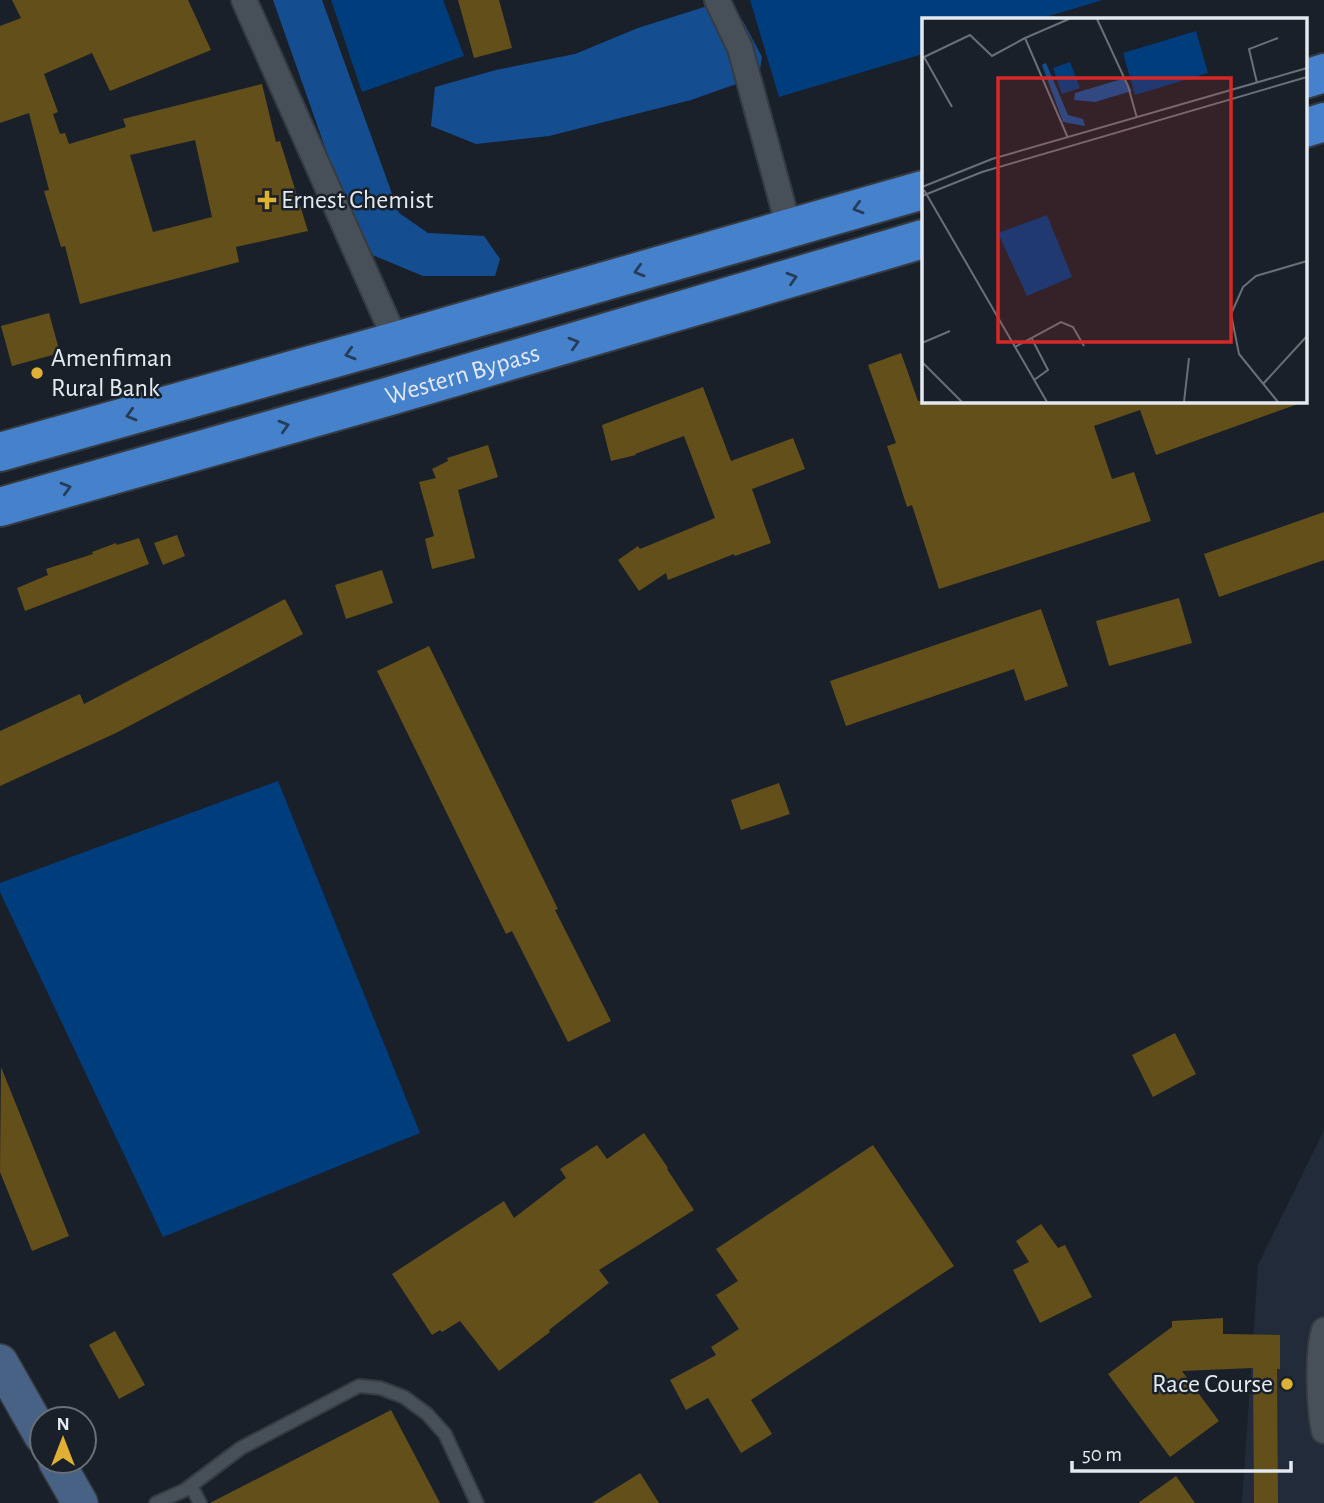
<svg xmlns="http://www.w3.org/2000/svg" width="1324" height="1503" viewBox="0 0 1324 1503" font-family="'Alegreya Sans',sans-serif">
	<style>
		.built { fill: #212b39 }
		.green { fill: #003d7d }
		.forest { fill: #144e91 }
		.building { fill: #634f1a; fill-rule: evenodd }
		.lines { fill: none; stroke-linecap: round; stroke-linejoin: round }
		.service-casing { stroke: #363b42; stroke-width: 16 }
		.minor-casing { stroke: #363b42; stroke-width: 28 }
		.secondary-casing { stroke: #363b42; stroke-width: 38 }
		.trunk-casing { stroke: #363b42; stroke-width: 42 }
		.service { stroke: #474f59; stroke-width: 12 }
		.minor { stroke: #474f59; stroke-width: 24 }
		.secondary { stroke: #476284; stroke-width: 35 }
		.trunk { stroke: #4682cc; stroke-width: 38 }
		.oneway { stroke: #263d5a }
		.poi-dot { fill: #dfb033; stroke: #192029; stroke-width: 2.5 }
		.labels { text-anchor: middle; dominant-baseline: central; stroke-width: 5; stroke-linejoin: round; paint-order: stroke }
		.poi-label { font-size: 26px; fill: #e4e9ef; stroke: #192029; text-anchor: start }
		.street-label { font-size: 26px; fill: #e4e9ef; stroke: #192029 }
		.inset-road { fill: none; stroke: #6a7078; stroke-width: 2 }
		.view { fill: #d62828; fill-opacity: 0.15; stroke: #d62828; stroke-width: 3.5 }
		.inset-edge { fill: none; stroke: #e4e9ef; stroke-width: 3.5 }
	</style>
	<rect width="100%" height="100%" fill="#192029"/>
	<path class="built" d="M1324,1130V1503H1242L1258,1265Z"/>
	<path class="green" d="M331,0H443L464,56L362,92Z
		M750,0H1103L1039,19H923V54L779,97Z
		M278,781L420,1133L163,1237L0,892V883Z"/>
	<path class="forest" d="M273,0H322L399,213L428,233L484,236L500,259L495,276H423L370,254L344,201Z
		M720,2L743,21L762,57L759,76L691,100L549,136L476,144L431,126L435,87L496,70L575,54L638,28Z"/>
	<path class="building" d="M12,0H188L211,50L110,91L92,53L44,74L58,112L53,114L60,134L65,133L69,144L126,127L123,119L262,84L276,142L280,141L308,231L236,247L239,262L80,304L65,246L61,247L44,191L49,190L29,113L0,123V26L21,18ZM195,140L212,217L153,232L130,155Z
		M458,0H499L512,48L474,58Z
		M49,313L60,353L12,366L1,326Z
		M901,353L918,401H1297L1298,404L1156,455L1140,410L1094,426L1112,479L1134,472L1151,521L939,589L912,505L907,507L900,485L887,446L896,443L868,365Z
		M703,387L731,461L793,438L805,469L752,489L771,543L735,556L734,554L668,580L666,573L639,591L618,560L638,546L640,549L715,518L684,436L635,454L636,455L611,461L602,425Z
		M488,445L498,477L458,490L475,558L432,569L425,539L434,536L419,482L436,478L432,469L448,461L447,458Z
		M1324,512V560L1219,597L1204,554Z
		M177,535L185,556L163,565L154,543Z
		M139,538L149,564L25,611L17,588L48,575L46,569L93,554L92,552L116,543L117,545Z
		M382,570L393,603L346,619L335,585Z
		M1179,598L1192,643L1109,666L1096,621Z
		M285,599L303,634L116,733L0,786V731L80,694L84,704Z
		M1041,609L1068,686L1025,701L1014,669L846,726L830,681Z
		M429,646L558,909L555,910L611,1021L568,1042L512,931L506,934L377,671Z
		M779,783L790,814L741,830L731,800Z
		M1175,1033L1196,1074L1153,1097L1132,1055Z
		M1,1067L69,1236L32,1251L0,1172Z
		M644,1133L668,1168L667,1169L694,1210L599,1270L609,1283L549,1330L550,1332L499,1371L460,1321L442,1332L440,1330L432,1335L392,1274L504,1201L514,1218L566,1178L560,1169L597,1145L607,1159Z
		M873,1145L954,1266L751,1400L772,1434L741,1453L708,1398L686,1410L670,1380L716,1355L711,1347L739,1329L716,1295L738,1281L716,1249Z
		M1041,1224L1058,1248L1065,1245L1092,1297L1040,1323L1013,1270L1029,1262L1016,1241Z
		M1223,1318V1334L1280,1335V1369H1277L1278,1503H1254L1253,1368L1182,1371L1219,1421L1170,1457L1108,1374L1172,1327V1321Z
		M115,1331L145,1385L119,1399L89,1345Z
		M391,1410L440,1503H210Z
		M640,1473L659,1503H592Z
		M1176,1476L1195,1503H1138Z"/>
	<g class="lines">
		<defs>
			<path id="service" d="M191,1486L200,1503
				M156,1503L185,1490L241,1448L359,1386L380,1388L404,1397L427,1414L445,1434L477,1503"/>
			<path id="minor" d="M244,0L396,341
				M717,0L740,48L789,228
				M1324,1330C1317,1353 1319,1407 1324,1431"/>
			<path id="secondary" d="M0,1362L42,1436
				M56,1461L80,1503"/>
			<g id="trunk">
				<path d="M1305,79L1324,73"/>
				<path d="M1305,128L1324,122"/>
				<path d="M0,452L396,341L923,190"/>
				<path id="s1" d="M0,507L390,396L923,239"/>
			</g>
		</defs>
		<use href="#service" class="service-casing"/>
		<use href="#minor" class="minor-casing"/>
		<use href="#secondary" class="secondary-casing"/>
		<use href="#trunk" class="trunk-casing"/>
		<use href="#service" class="service"/>
		<use href="#minor" class="minor"/>
		<use href="#secondary" class="secondary"/>
		<use href="#trunk" class="trunk"/>
	</g>
	<defs><path id="oneway-chevron" d="M-2-3.5L2.5 0L-2 3.5" fill="none" stroke-width="1.6" stroke-linecap="round" stroke-linejoin="round" transform="scale(1.75)"/></defs>
	<g class="oneway">
		<use href="#oneway-chevron" transform="translate(858 208) rotate(164)"/>
		<use href="#oneway-chevron" transform="translate(639 271) rotate(164)"/>
		<use href="#oneway-chevron" transform="translate(792 278) rotate(-17)"/>
		<use href="#oneway-chevron" transform="translate(574 343) rotate(-16)"/>
		<use href="#oneway-chevron" transform="translate(350 354) rotate(164)"/>
		<use href="#oneway-chevron" transform="translate(131 415) rotate(164)"/>
		<use href="#oneway-chevron" transform="translate(284 426) rotate(-16)"/>
		<use href="#oneway-chevron" transform="translate(66 488) rotate(-16)"/>
	</g>
	<g class="poi-dot">
		<path d="M263.5 189.5h7v7h7v7h-7v7h-7v-7h-7v-7h7z"/>
		<circle cx="37" cy="373" r="7"/>
		<circle cx="1287" cy="1384" r="7"/>
	</g>
	<g class="labels">
		<g class="poi-label">
			<text x="281" y="200">Ernest Chemist</text>
			<text x="51" y="358">Amenfiman<tspan x="51" dy="30">Rural Bank</tspan></text>
			<text x="1273" y="1384" text-anchor="end">Race Course</text>
		</g>
		<g class="street-label">
			<text stroke="none"><textPath href="#s1" startOffset="481">Western Bypass</textPath></text>
		</g>
	</g>
	<g transform="translate(922 18)">
		<rect width="385" height="385" fill="#192029"/>
		<path d="M274,13L286,55L213,77L201,35ZM148,44L158,70L140,76L131,50ZM125,197L150,259L105,278L76,215Z" fill="#003d7d"/>
		<path d="M124,45L146,97L161,101L163,108L141,104L120,47ZM203,60L210,73L173,84L152,82L153,75Z" fill="#144e91"/>
		<path class="inset-road" d="M175,1L206,68L215,100M2,39L30,89M0,40L48,17L70,38L103,20M335,65L327,31L356,20M146,120L103,20L147,1M0,169L70,141L385,50M2,172L125,384M0,178L60,154L385,59M110,321L126,352L112,362M0,325L28,313M93,329L139,304L151,309L162,328M0,344L40,384M341,366L385,318M262,384L267,340M356,384L317,336L309,296L321,269L334,258L385,243"/>
		<path class="view" d="M76,60H309V324H76Z"/>
		<rect width="385" height="385" class="inset-edge"/>
	</g>
	<g transform="translate(63 1440)"><circle r="33" fill="#192029" stroke="#6a7078" stroke-width="2"/>
	<path d="M0-5L12 26L0 18L-12 26Z" fill="#dfb033"/>
	<text y="-10" font-size="19" font-weight="bold" text-anchor="middle" fill="#e4e9ef">N</text>
	</g>
	<path d="M1072 1461v10h219v-10" fill="none" stroke="#e4e9ef" stroke-width="3.5"/>
	<text x="1082" y="1461" font-size="21" fill="#e4e9ef" stroke="#192029" stroke-width="5" paint-order="stroke">50 m</text>
</svg>
